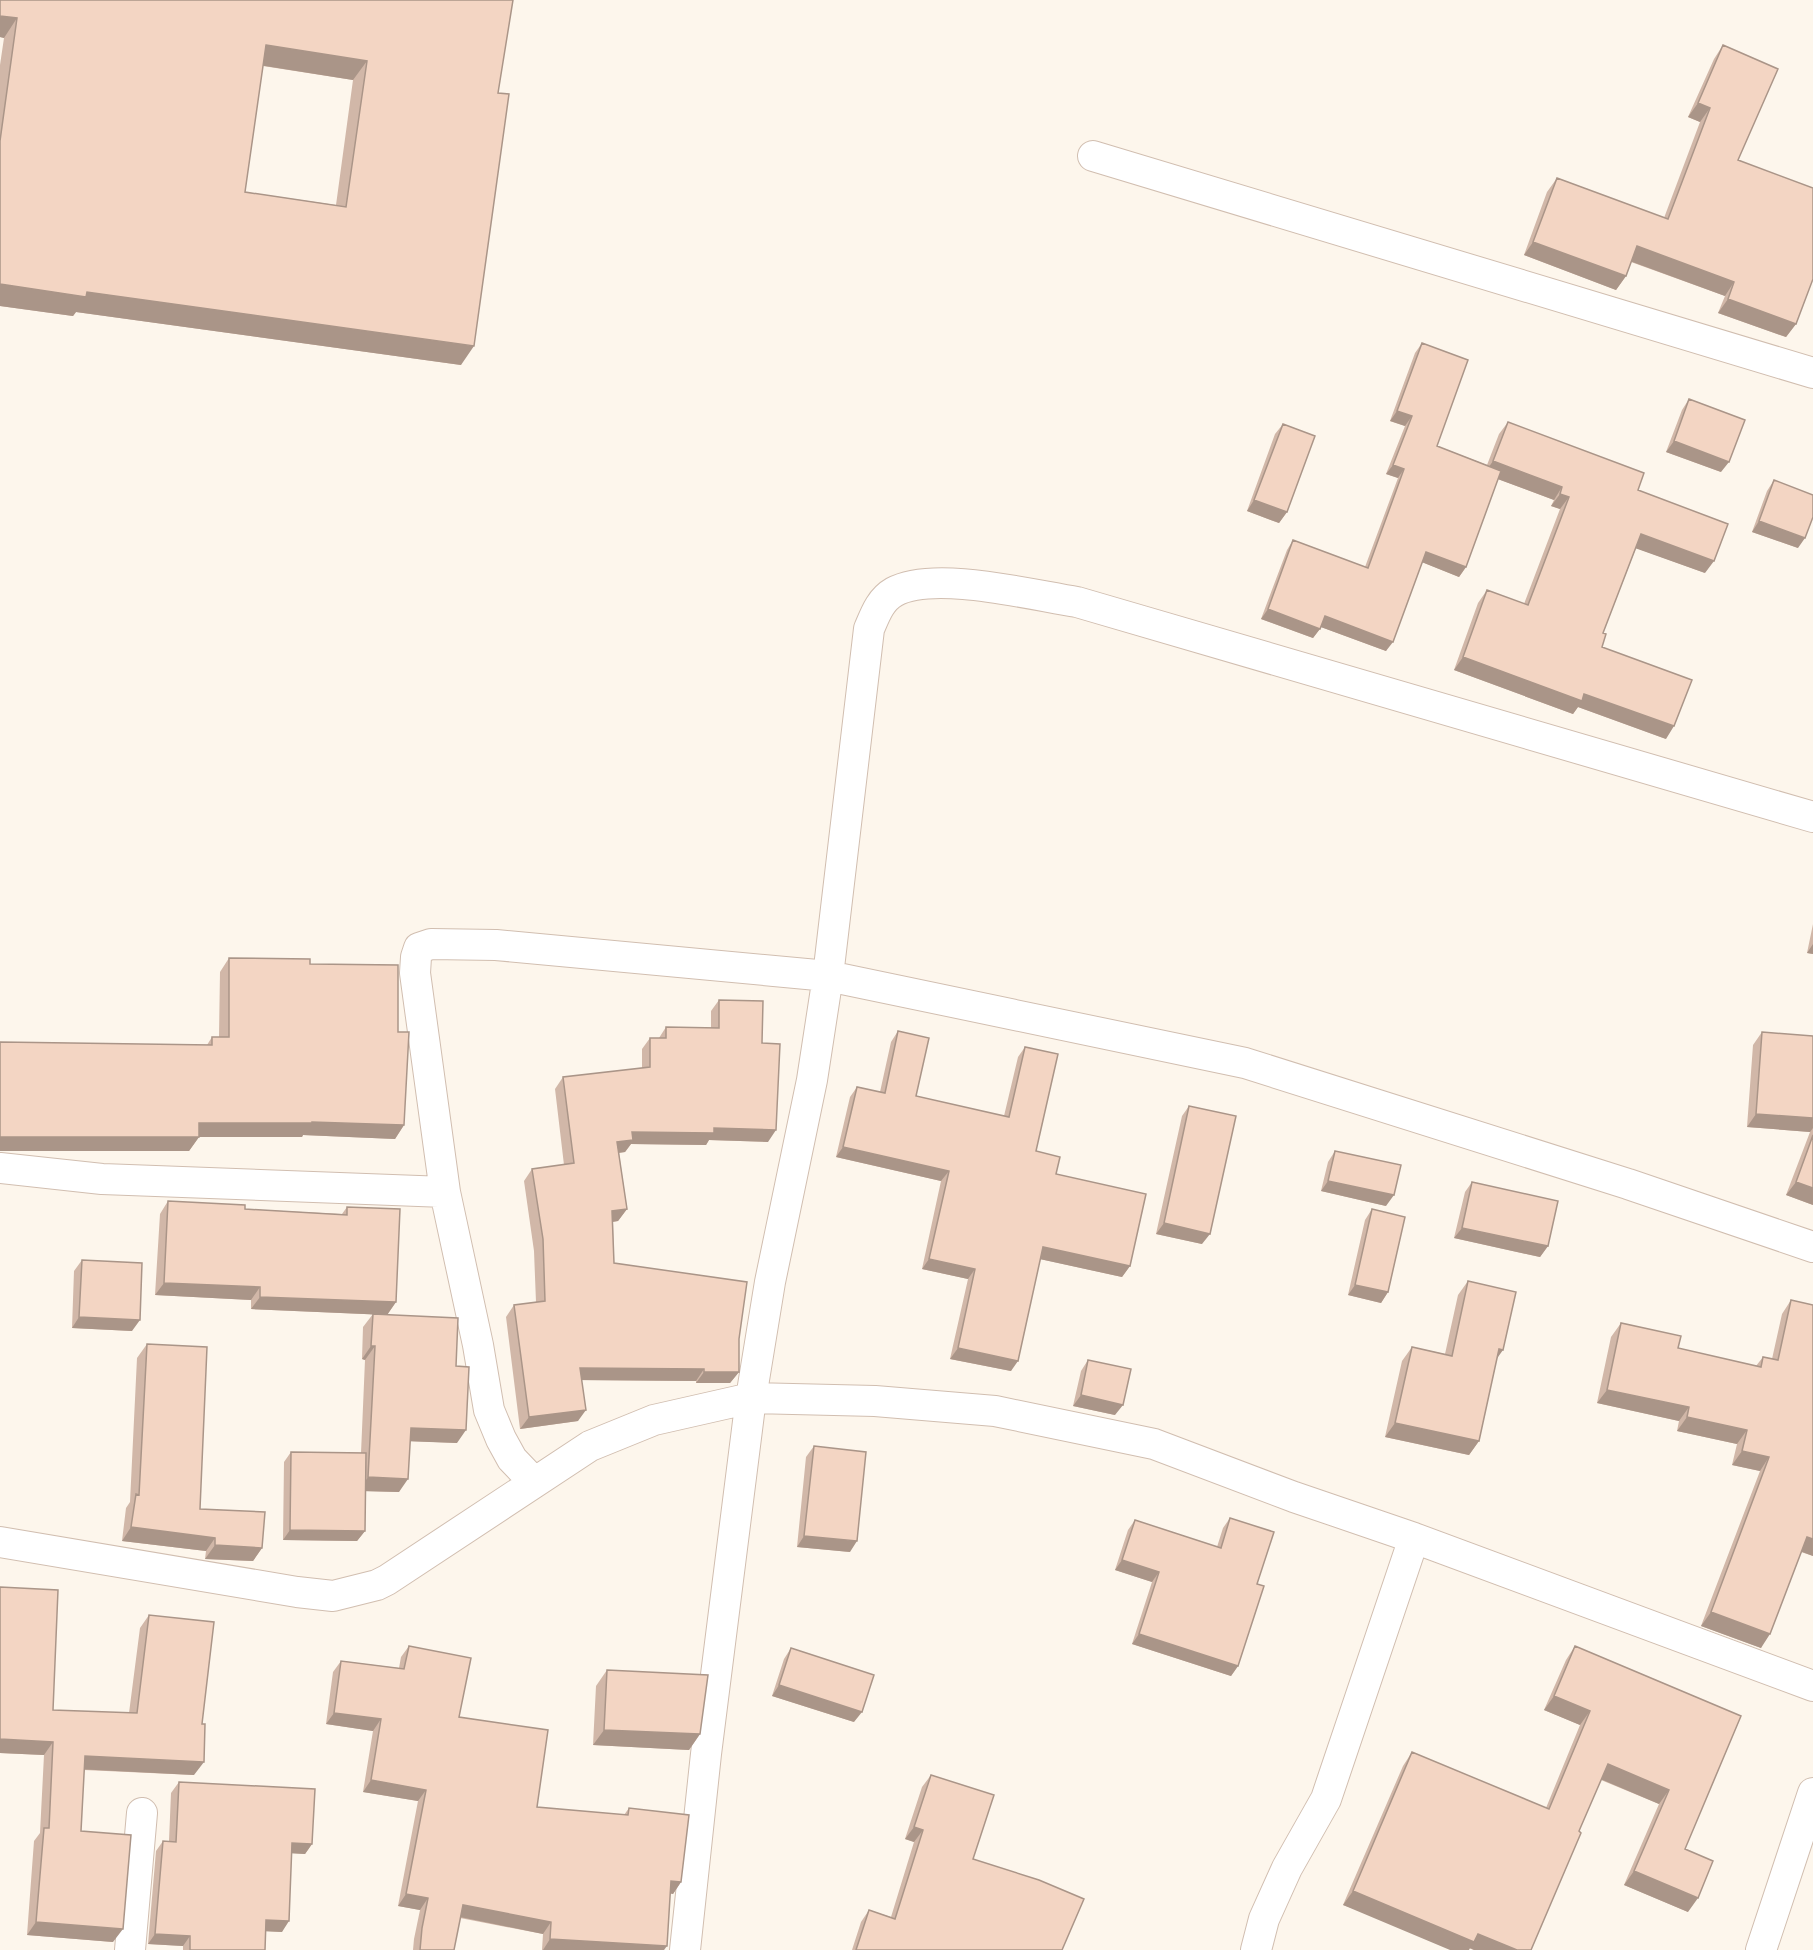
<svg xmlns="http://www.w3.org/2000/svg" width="1813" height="1950" viewBox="0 0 1813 1950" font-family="'Space Grotesk',sans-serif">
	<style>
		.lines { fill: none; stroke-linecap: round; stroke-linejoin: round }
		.street-casing { stroke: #d1beb0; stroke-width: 32 }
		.street { stroke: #fff; stroke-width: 30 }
		.wall { fill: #d1b7a8; fill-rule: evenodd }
		.shaded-wall { fill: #aa9588 }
		.building { fill: #f3d5c3; stroke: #aa9588; stroke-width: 1.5; fill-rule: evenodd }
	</style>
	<rect width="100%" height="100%" fill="#fdf6ec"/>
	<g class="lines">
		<defs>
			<path id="street" d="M1093,156L1813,373
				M0,1168L102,1179L445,1192
				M534,1482L512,1459L501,1439L489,1410L478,1345L445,1192L415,973L416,957L419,948L431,944L496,945L828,976L1245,1063L1628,1184L1813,1247
				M0,1542L297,1592L333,1596L377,1585L387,1580L590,1446L654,1420L751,1398L875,1401L995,1411L1154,1444L1294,1497L1414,1538L1813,1686
				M130,1950L142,1813
				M685,1950L706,1754L751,1398L770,1282L812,1080L828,976L869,629C875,615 880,600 894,592C934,570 1031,595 1077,602L1813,817
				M1256,1950L1264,1919L1287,1868L1326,1799L1414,1538
				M1761,1950L1813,1793"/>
		</defs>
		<use href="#street" class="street-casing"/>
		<use href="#street" class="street"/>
	</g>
	<path class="wall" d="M0,0H513L498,93L461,365L76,312L73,316L0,306V65L4,38L0,37ZM263,66L353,80L336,205L245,192Z
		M1723,45L1738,160L1796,324L1786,337L1718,313L1725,296L1631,262L1626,276L1616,290L1524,255L1547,192L1557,178L1664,218L1700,122L1688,117L1714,59Z
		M1422,343L1437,446L1487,465L1499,434L1508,422L1638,490L1705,573L1636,548L1603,633L1602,647L1666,739L1578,707L1573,714L1454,670L1478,603L1487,590L1524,604L1560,509L1551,506L1554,500L1498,479L1466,567L1459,577L1422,562L1386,651L1321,627L1313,638L1261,619L1287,550L1293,540L1365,567L1398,478L1386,474L1405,426L1390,421L1415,353Z
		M1689,399L1721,472L1666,452L1682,410Z
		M1283,424L1287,512L1279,523L1247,511L1275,434Z
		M1774,480L1798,548L1752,532L1767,491Z
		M1813,924V954L1807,953Z
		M229,958L310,964L398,1032L404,1125L395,1139L303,1135L302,1137H199L189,1151H0V1042L207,1045L212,1037H219L220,972Z
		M719,1000L762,1043L768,1142L709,1140L706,1145L631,1144L625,1152L619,1153L627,1209L618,1221L613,1222L614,1263L739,1339V1372L730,1383H696V1381L582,1380L578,1421L520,1429L506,1317L514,1305L536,1302L534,1251L524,1181L532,1169L564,1165L555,1089L563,1077L642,1068V1049L650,1038H659L666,1027L711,1028V1011Z
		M898,1031L916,1096L1004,1116L1018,1057L1025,1047L1036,1151L1056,1174L1130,1266L1122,1277L1040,1259L1011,1371L950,1359L968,1279L922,1269L941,1181L836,1157L850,1097L857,1087L880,1092L891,1042Z
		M1762,1032L1813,1036V1205L1786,1195L1810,1132L1747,1127L1753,1045Z
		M1189,1106L1202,1244L1156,1234L1182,1116Z
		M1335,1151L1386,1206L1321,1191L1328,1162Z
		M1472,1182L1548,1246L1540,1257L1454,1238L1465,1192Z
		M168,1201L245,1209L342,1214L347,1207L396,1302L387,1315L251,1309V1300L155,1295L160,1214Z
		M1372,1209L1388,1292L1381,1303L1348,1295L1365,1220Z
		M82,1260L132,1331L72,1328L74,1271Z
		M1468,1281L1497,1358L1479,1441L1469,1455L1385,1437L1402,1361L1412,1347L1445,1354L1458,1295Z
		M1791,1300L1812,1489L1813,1556L1801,1552L1761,1648L1701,1626L1760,1471L1732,1465L1737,1444L1677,1431L1679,1421L1597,1403L1611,1337L1621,1323L1678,1348L1756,1366L1763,1357L1772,1359L1782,1314Z
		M373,1314L456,1366L457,1443L410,1441L399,1492L365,1491V1531L357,1541L283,1540L284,1462L291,1452L361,1453L365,1360L362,1359L363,1327Z
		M147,1344L200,1509L262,1548L253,1561L205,1559L206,1551L122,1541L126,1508L130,1502L137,1358Z
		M1088,1360L1115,1415L1073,1406L1081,1371Z
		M814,1446L850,1552L797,1547L806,1457Z
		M1230,1518L1257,1584L1238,1666L1231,1676L1132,1644L1152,1582L1115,1570L1128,1530L1135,1520L1217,1547L1223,1528Z
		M0,1587L53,1710L129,1713L140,1628L149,1615L194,1775L84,1770L81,1831L113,1942L27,1935L34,1841L40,1833L44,1755L0,1753Z
		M409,1646L459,1717L537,1807L624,1815L629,1808L681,1882L673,1894L670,1893L664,1950H542L543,1934L460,1918L454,1950H413L414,1939L420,1910L398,1906L418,1801L363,1792L373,1731L326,1724L333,1672L341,1661L399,1668L401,1657Z
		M1575,1646L1741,1716L1685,1849L1688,1912L1624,1885L1659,1804L1601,1780L1579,1831L1531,1950H1474L1343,1905L1403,1766L1412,1752L1546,1808L1580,1725L1544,1710L1566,1660Z
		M791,1648L854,1722L772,1696L784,1659Z
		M607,1670L700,1734L689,1750L593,1745L596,1686Z
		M931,1775L973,1859L1062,1950H852L861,1922L869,1910L891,1917L914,1842L905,1839L922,1787Z
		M179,1782L312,1844L305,1854L292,1853L282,1932L266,1931L265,1950H183V1946L148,1944L156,1851L163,1841H169L171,1793Z"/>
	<path class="shaded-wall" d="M0,16L17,18L4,38L0,37Z
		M266,45L367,61L353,80L252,64Z
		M1698,103L1710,108L1700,122L1688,117Z
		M1533,242L1626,276L1616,290L1524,255Z
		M1637,246L1734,282L1725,296L1627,260Z
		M0,284L87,292L474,346L461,365L76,312L73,316L0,306Z
		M1728,299L1796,324L1786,337L1718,313Z
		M1397,411L1412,416L1405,426L1390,421Z
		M1674,441L1729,462L1721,472L1666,452Z
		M1493,461L1562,487L1554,500L1484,474Z
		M1393,465L1404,469L1398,478L1386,474Z
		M1560,494L1569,497L1560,509L1551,506Z
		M1254,500L1287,512L1279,523L1247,511Z
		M1759,521L1805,538L1798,548L1752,532Z
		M1641,534L1714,561L1705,573L1632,547Z
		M1426,552L1466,567L1459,577L1419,561Z
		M1268,609L1320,629L1313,638L1261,619Z
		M1325,616L1393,642L1386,651L1318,626Z
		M1463,657L1584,694L1674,726L1666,739L1578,707L1573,714L1454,670Z
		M1813,944V954L1807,953Z
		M1756,1114L1813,1118V1128L1810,1132L1747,1127Z
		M312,1122L404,1125L395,1139L303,1135L302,1137H189L199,1123Z
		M714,1128L776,1130L768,1142L709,1140L706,1145L631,1144L625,1152L609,1154L617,1142L632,1132Z
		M0,1137H199L189,1151H0Z
		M843,1147L949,1171L941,1181L836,1157Z
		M1328,1181L1394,1195L1386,1206L1321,1191Z
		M1796,1182L1813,1188V1205L1786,1195Z
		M627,1209L618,1221L604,1223L612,1211Z
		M1164,1223L1210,1234L1202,1244L1156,1234Z
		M1462,1228L1548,1246L1540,1257L1454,1238Z
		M1043,1247L1130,1266L1122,1277L1035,1258Z
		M929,1259L975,1269L968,1279L922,1269Z
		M164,1283L260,1287L251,1300L155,1295Z
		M1355,1285L1388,1292L1381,1303L1348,1295Z
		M260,1297L396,1302L387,1315L251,1309Z
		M79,1317L140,1320L132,1331L72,1328Z
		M371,1346H375L365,1360L362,1359Z
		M958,1348L1018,1361L1011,1371L950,1359Z
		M1499,1349L1503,1350L1493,1364Z
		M580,1368L704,1369L696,1381L572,1380Z
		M704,1372H739L730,1383H696Z
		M1607,1390L1689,1407L1679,1421L1597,1403Z
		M1081,1395L1123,1405L1115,1415L1073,1406Z
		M586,1410L578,1421L520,1429L529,1417Z
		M1687,1417L1747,1430L1737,1444L1677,1431Z
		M1395,1423L1479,1441L1469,1455L1385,1437Z
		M411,1428L466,1430L457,1443L402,1441Z
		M1742,1451L1769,1457L1760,1471L1732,1465Z
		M368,1477L408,1479L399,1492L359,1491Z
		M131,1527L215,1538L206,1551L122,1541Z
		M290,1530L365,1531L357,1541L283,1540Z
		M804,1536L857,1541L850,1552L797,1547Z
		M1807,1537L1813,1539V1556L1797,1550Z
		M215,1545L262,1548L253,1561L205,1559Z
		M1122,1560L1159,1572L1152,1582L1115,1570Z
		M1711,1612L1770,1634L1761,1648L1701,1626Z
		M1139,1634L1238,1666L1231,1676L1132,1644Z
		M779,1685L862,1712L854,1722L772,1696Z
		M1554,1696L1590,1711L1580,1725L1544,1710Z
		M334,1713L381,1719L373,1731L326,1724Z
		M604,1730L700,1734L689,1750L593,1745Z
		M0,1739L53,1742L44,1755L0,1753Z
		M85,1756L204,1762L194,1775L76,1769Z
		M1608,1764L1669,1790L1659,1804L1598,1778Z
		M371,1780L426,1790L418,1801L363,1792Z
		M914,1827L923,1830L914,1842L905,1839Z
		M292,1843L312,1844L305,1854L285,1853Z
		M1634,1871L1698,1898L1688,1912L1624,1885Z
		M671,1881L681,1882L673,1894L663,1892Z
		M1353,1891L1478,1934L1517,1950H1474L1470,1948L1469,1950H1450L1343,1905Z
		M406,1894L428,1898L420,1910L398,1906Z
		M463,1905L551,1922L543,1934L455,1916Z
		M266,1920L289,1921L282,1932L259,1931Z
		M36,1922L123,1929L113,1942L27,1935Z
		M155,1934L190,1936L183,1946L148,1944Z
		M550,1939L667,1946L664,1950H543Z"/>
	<path class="building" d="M0,0H513L498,93L509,94L474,346L87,292L86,297L0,284V141L17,18L0,16ZM266,45L367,61L346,207L245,192Z
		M1723,45L1778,69L1738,160L1813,188V279L1796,324L1728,299L1734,282L1637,246L1626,276L1533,242L1557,178L1668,219L1710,108L1698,103Z
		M1422,343L1468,360L1437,446L1501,471L1466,567L1426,552L1393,642L1325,616L1320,629L1268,609L1293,540L1368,568L1404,469L1393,465L1412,416L1397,411Z
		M1689,399L1745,420L1729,462L1674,441Z
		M1508,422L1644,473L1638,490L1728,524L1714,561L1641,534L1603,633L1606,634L1602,647L1692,680L1674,726L1584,694L1582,701L1463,657L1487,590L1528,605L1569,497L1560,494L1562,487L1493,461Z
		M1283,424L1315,436L1287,512L1254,500Z
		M1774,480L1813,495V517L1805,538L1759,521Z
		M229,958L310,959V964L398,965V1032H409L404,1125L312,1122V1123H199V1137H0V1042L212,1045V1037H229Z
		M719,1000L763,1001L762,1043L780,1044L776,1130L714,1128V1133L632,1132L633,1140L617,1142L627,1209L612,1211L614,1263L747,1282L739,1339V1372H704V1369L580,1368L586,1410L529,1417L514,1305L545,1301L543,1239L532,1169L574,1163L563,1077L650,1067V1038H666V1027L719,1028Z
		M898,1031L929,1038L916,1096L1009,1117L1025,1047L1058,1054L1036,1151L1060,1157L1056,1174L1146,1194L1130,1266L1043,1247L1018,1361L958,1348L975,1269L929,1259L949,1171L843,1147L857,1087L885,1093Z
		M1762,1032L1813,1036V1118L1756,1114Z
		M1189,1106L1236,1116L1210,1234L1164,1223Z
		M1813,1135V1188L1796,1182Z
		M1335,1151L1401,1165L1394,1195L1328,1181Z
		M1472,1182L1558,1201L1548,1246L1462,1228Z
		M168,1201L245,1205V1209L347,1215V1207L400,1209L396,1302L260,1297V1287L164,1283Z
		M1372,1209L1405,1217L1388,1292L1355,1285Z
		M82,1260L142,1263L140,1320L79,1317Z
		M1468,1281L1516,1292L1503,1350L1499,1349L1479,1441L1395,1423L1412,1347L1452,1356Z
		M1791,1300L1813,1305V1539L1807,1537L1770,1634L1711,1612L1769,1457L1742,1451L1747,1430L1687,1417L1689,1407L1607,1390L1621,1323L1681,1336L1678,1348L1761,1367L1763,1357L1778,1360Z
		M373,1314L458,1318L456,1366L469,1367L466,1430L411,1428L408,1479L368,1477L375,1346H371Z
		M147,1344L207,1347L200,1509L265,1512L262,1548L215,1545V1538L131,1527L136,1494L139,1495Z
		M1088,1360L1131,1369L1123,1405L1081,1395Z
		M814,1446L866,1452L857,1541L804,1536Z
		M291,1452L366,1453L365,1531L290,1530Z
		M1230,1518L1274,1532L1257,1584L1264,1586L1238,1666L1139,1634L1159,1572L1122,1560L1135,1520L1221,1548Z
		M0,1587L58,1590L53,1710L137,1713L149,1615L214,1622L202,1724H205L204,1762L85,1756L81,1831L131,1835L123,1929L36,1922L44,1828H49L53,1742L0,1739Z
		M409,1646L471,1658L459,1717L548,1730L537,1807L628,1815L629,1808L689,1815L681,1882L671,1881L667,1946L550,1939L551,1922L463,1905L454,1950H420L422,1928L428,1898L406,1894L426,1790L371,1780L381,1719L334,1713L341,1661L404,1669Z
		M1575,1646L1741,1716L1685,1849L1713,1861L1698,1898L1634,1871L1669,1790L1608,1764L1579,1831L1581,1833L1531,1950H1517L1478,1934L1474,1942L1353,1891L1412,1752L1549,1809L1590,1711L1554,1696Z
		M791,1648L874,1675L862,1712L779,1685Z
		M607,1670L708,1675L700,1734L604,1730Z
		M931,1775L994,1795L973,1859L1039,1880L1084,1899L1062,1950H856L869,1910L895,1919L923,1830L914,1827Z
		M179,1782L315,1789L312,1844L292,1843L289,1921L266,1920L265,1950H190V1936L155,1934L163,1841L176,1842Z"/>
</svg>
